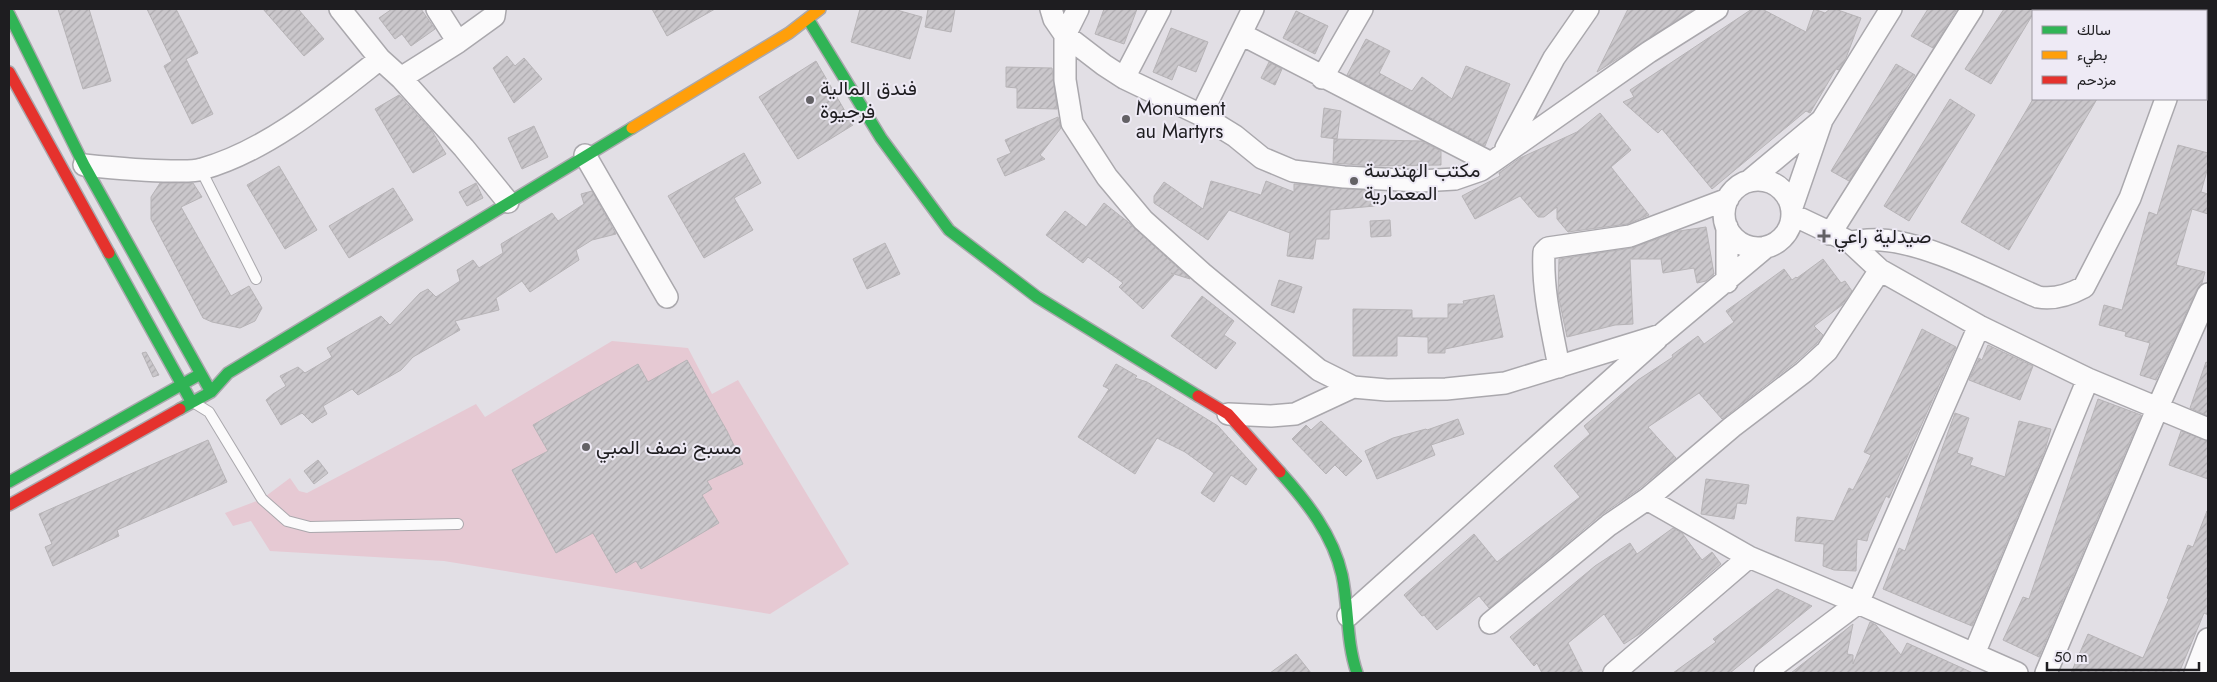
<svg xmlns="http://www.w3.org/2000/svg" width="2217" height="682" viewBox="0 0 2217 682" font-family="Jost,Vazirmatn,sans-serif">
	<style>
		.garden { fill: #e6c9d3 }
		.building { fill: url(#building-hatch); stroke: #b7b4b7 }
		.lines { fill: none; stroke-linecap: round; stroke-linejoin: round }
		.lane-casing { stroke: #aaa8ad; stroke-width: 12 }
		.street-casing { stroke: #aaa8ad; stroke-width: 24 }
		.fast-casing { stroke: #aaa8ad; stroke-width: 14 }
		.slow-casing { stroke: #aaa8ad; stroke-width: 14 }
		.jam-casing { stroke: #aaa8ad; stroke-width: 14 }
		.lane { stroke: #fbfafb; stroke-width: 10 }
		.street { stroke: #fbfafb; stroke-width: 21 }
		.fast { stroke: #30b455; stroke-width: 11 }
		.slow { stroke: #ff9f0a; stroke-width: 11 }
		.jam { stroke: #e5322d; stroke-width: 11 }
		.poi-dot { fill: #636165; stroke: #eeeaf5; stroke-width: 2 }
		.labels { text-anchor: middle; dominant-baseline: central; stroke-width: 4; stroke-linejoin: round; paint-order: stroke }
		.poi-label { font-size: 20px; fill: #1e1d20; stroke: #eeeaf5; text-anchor: start }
	</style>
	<defs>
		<pattern id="building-hatch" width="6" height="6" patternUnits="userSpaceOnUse" patternTransform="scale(1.25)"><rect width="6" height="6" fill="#cac7cb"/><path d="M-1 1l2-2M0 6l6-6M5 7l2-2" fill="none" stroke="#adaaae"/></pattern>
	</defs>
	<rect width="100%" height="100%" fill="#e2dfe5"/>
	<path class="garden" d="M612,341L688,348L712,394L738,380L849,564L770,614L444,561L270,551L251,521L233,526L225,513L262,499L290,478L299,491L307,493L476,404L485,417Z"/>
	<path class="building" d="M58,9H89L111,81L83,89Z
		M147,9H176L198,53L186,59L213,114L192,124L164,66L172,61Z
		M263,9H298L324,39L304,56Z
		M392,9H421L435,29L411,46L402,34L395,39L379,18Z
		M652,9H715L667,36Z
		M860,9H893L922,17L910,59L851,42Z
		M928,9H955L951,32L925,27Z
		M1104,9H1137L1124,44L1095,34Z
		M1628,9H1694L1597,72Z
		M1752,9H1762L1806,32L1814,9L1825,13L1830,9H1835L1861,18L1846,58L1839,70L1836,69L1810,113L1806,111L1712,189L1662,129L1658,133L1623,102L1634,97L1630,90Z
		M1928,9H1957L1933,48L1911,36Z
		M2004,9H2036L1991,84L1965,69Z
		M1296,11L1328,26L1315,54L1283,38Z
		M1171,28L1208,42L1196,72L1178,65L1172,80L1153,72Z
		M1366,39L1390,51L1379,73L1412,91L1422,77L1452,99L1466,66L1510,84L1485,146L1347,75Z
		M507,56L515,66L524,58L542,79L514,103L493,68Z
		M816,61L853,125L798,159L759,97Z
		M1269,62L1282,69L1275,85L1261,78Z
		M1896,64L1915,75L1849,181L1831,171Z
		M1006,67L1052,68L1057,109L1017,108V88L1006,87Z
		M399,95L432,131L446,154L413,173L375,109Z
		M1950,99L1975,115L1909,221L1884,206Z
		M2033,99H2097L2009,250L1961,222Z
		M1324,108L1341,111L1337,139L1321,137Z
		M1600,113L1631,150L1611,167L1649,215L1627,224L1568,232L1557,219V207L1544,217H1538L1520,196L1475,219L1462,196L1500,176L1499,173L1520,158L1577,132Z
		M1058,117L1061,128L1040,155L1045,159L1005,176L997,159L1011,153L1005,140Z
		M534,126L548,157L522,169L508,138Z
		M1334,139L1421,141L1441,151V165L1373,166L1333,163Z
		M2178,145L2208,153V167L2201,192L2208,194V214L2192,209L2176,265L2205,272L2202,283L2197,289L2156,380L2140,375L2150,343L2125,336L2126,332L2099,325L2104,305L2122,310L2149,212L2157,215Z
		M744,153L761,183L734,198L753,230L704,258L668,196Z
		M279,166L317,230L285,249L247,185Z
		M1211,181L1261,195L1266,181L1294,192V184L1374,191L1375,206L1330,210L1329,239H1316L1313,259L1287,256L1290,233L1229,210L1208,240L1154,203V196L1164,182L1203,209Z
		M160,183H193L202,197L181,207L231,296L249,286L262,308L255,321L240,328L212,322L203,318L151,219V197Z
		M476,183L483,198L467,206L459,192Z
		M393,188L413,220L349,258L329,226Z
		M592,191L616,234L592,240L576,250L579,260L530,292L522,281L496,298L499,310L455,321L460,330L413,357L401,370L358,395L352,389L323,406L327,414L312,423L302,413L281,425L266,400L273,394L286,386L280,376L298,367L305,373L332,357L327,348L381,316L390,325L420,293L428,289L436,297L460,281L457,270L473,260L479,268L503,253L501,244L552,213L558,221L584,204L581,194Z
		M1104,203L1128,222L1190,279L1171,273L1174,275L1143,309L1119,287L1123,283L1088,257L1083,263L1046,235L1065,211L1086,227Z
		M1390,220L1391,236L1371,237L1370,221Z
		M1706,227L1714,274L1706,281L1697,283L1694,268L1663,273L1661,259H1630L1633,324L1615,325L1567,337L1558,294L1559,259L1632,248L1679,231Z
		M885,243L900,274L867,289L853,259Z
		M1823,259L1841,283L1845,281L1852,291L1842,305L1814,326L1823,335L1817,343L1796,362L1722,419L1699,393L1648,427L1676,458L1639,489L1601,515L1489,608L1479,596L1437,630L1424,615L1422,616L1404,595L1474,534L1497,562L1580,497L1554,466L1590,434L1584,426L1638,380L1673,357L1672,355L1698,336L1704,344L1734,322L1726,311L1784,269L1792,280L1796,277L1797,278Z
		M1279,280L1302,287L1294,313L1271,305Z
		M1494,295L1503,337L1445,349V353H1428V337L1397,336V356H1353V309L1412,310V318H1448V304H1464L1463,301Z
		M1202,296L1234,321L1224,335L1236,343L1216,369L1171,336Z
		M1922,329L1956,347L1889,498L1886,496L1869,533L1867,541L1857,539L1856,571L1834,570L1823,566L1824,544L1795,541L1797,517L1834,521L1849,488L1853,490L1871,455L1864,452Z
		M1988,345L2033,366L2020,400L1969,380L1979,358L1982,360Z
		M146,352L159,375L153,377L142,353Z
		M687,360L727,431L743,464L707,481L712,489L702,495L719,523L641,569L636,561L616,573L593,533L556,553L512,470L548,451L533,425L638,364L648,382Z
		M2206,362L2208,363V416L2190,408Z
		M1116,364L1137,376L1135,378L1147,382L1218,426L1257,469L1246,485L1231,475L1214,502L1201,493L1214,473L1185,452L1157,438L1135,474L1078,437L1109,389L1103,386Z
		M2098,399L2141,415L2039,657L2003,640L2023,597L2029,599Z
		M1955,413L1969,418L1957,453L1973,458L1970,465L2005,477L2019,421L2051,429L2045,450L1972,626L1883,589L1899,548L1905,551Z
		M1458,419L1464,434L1431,445L1435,455L1377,479L1365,451L1393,438L1426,429L1427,430Z
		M1321,421L1362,461L1346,476L1335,465L1326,474L1292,439L1306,425L1311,430Z
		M2181,431L2208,441V479L2169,465Z
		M208,440L227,482L117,530L119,536L53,566L45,547L52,544L39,514Z
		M318,460L328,473L314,484L304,471Z
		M1706,479L1749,485L1746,504L1737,503L1734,519L1701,514Z
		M2207,511L2208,615L2204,613L2179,673H2071L2088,634L2143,658L2169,599L2167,598L2188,545L2193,547Z
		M1673,528L1682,533L1702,560L1712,552L1721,564L1641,633L1624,644L1604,614L1568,643L1583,673H1542L1537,663L1534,666L1510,637L1595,566L1630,543L1637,554Z
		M1777,589L1812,606L1730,673H1673L1716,642L1713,639Z
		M1870,622L1876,625L1901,655L1907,643L1973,673H1791L1853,624L1847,654L1853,655V664Z
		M1296,654L1311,673H1270Z"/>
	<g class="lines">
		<defs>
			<path id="lane" d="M201,170L256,279
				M196,404L209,412L262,499L287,521L310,527L458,524"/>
			<path id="street" d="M340,9L380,59L401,78L464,148L508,202
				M437,9L458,42L494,16L495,9
				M1051,9L1054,19L1065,35V80L1072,123L1107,177L1143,220L1202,273L1319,370L1353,387L1387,390L1446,389L1505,383L1661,335L1766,247
				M1078,9L1065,35L1104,65L1124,78L1201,115L1235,136L1262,158L1293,171L1344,177L1420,181L1455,179L1481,170L1649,52L1717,9
				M2195,11V9
				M1241,34L1491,163
				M401,78L458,42
				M1124,78L1160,9
				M1322,78L1362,9
				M1201,115L1253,9
				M1506,148L1554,58L1588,9
				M585,155L667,297
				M84,165C113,168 142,171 171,171C181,171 193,172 202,169C267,151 328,100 380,59
				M1724 214a34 34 0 1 1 68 0a34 34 0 1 1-68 0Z
				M1749,181L1822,120
				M1792,207L1822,120L1891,9
				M1793,215L1850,242L1880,270L1979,326L2088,379L2208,429
				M1830,234L1972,9
				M1850,242C1860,241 1871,239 1881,240C1929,243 1993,278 2038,297C2054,300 2071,294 2084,287L2130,198L2166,99
				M1727,282V227
				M1559,367C1552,330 1542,290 1544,252L1548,248L1630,236L1728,199
				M1228,414L1271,416L1295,414L1353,387
				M1647,499L1749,557L1858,603L2017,673
				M1348,616L1657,339
				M1490,623L1609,525L1647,499L1732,427L1804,372L1827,351L1880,270
				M1974,654L2088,379
				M1614,673L1749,557
				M1765,673L1858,603L1979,326
				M2046,673L2158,407L2208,294
				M2195,673L2208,639"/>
			<path id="fast" d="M9,14L84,165L211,392
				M808,19L881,138L949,230L1037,297L1198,396
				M109,253L191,401
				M180,409L211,392L228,373L632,128
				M1280,472C1307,502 1333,535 1342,575C1349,608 1346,641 1357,673
				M9,482L197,376"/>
			<path id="slow" d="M632,128L789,33L820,9"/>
			<path id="jam" d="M9,72L109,253
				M1198,396L1228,414L1280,472
				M9,505L180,409"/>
		</defs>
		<use href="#lane" class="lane-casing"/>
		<use href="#street" class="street-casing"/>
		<use href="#fast" class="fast-casing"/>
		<use href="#slow" class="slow-casing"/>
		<use href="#jam" class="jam-casing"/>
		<use href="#lane" class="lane"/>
		<use href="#street" class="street"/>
		<use href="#fast" class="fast"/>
		<use href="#slow" class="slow"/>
		<use href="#jam" class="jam"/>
	</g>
	<g class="poi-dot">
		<circle cx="810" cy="100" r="5"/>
		<circle cx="1126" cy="119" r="5"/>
		<circle cx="1354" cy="181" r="5"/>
		<path d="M1821.5 228.5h5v5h5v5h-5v5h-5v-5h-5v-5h5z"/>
		<circle cx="586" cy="447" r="5"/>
	</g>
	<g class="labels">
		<g class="poi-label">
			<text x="820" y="88">فندق المالية<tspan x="820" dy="23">فرجيوة</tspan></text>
			<text x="1136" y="108">Monument<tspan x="1136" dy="23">au Martyrs</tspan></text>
			<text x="1364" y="170">مكتب الهندسة<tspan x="1364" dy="23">المعمارية</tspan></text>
			<text x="1834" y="236">صيدلية راعي</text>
			<text x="596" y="447">مسبح نصف المبي</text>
		</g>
	</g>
	<rect width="2217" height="682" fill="none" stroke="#1e1d20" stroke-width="20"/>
	<rect x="2032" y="10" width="175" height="90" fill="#eeeaf5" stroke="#9b98a0"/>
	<rect x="2042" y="26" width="25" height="8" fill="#30b455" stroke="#9b98a0"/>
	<text x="2077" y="35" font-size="15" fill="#1e1d20">سالك</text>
	<rect x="2042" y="51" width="25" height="8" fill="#ff9f0a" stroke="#9b98a0"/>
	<text x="2077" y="60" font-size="15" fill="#1e1d20">بطيء</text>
	<rect x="2042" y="76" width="25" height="8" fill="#e5322d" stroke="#9b98a0"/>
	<text x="2077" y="85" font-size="15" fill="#1e1d20">مزدحم</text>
	<path d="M2047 662v8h152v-8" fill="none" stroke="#1e1d20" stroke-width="2.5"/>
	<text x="2054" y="662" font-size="15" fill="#1e1d20" stroke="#eeeaf5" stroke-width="4" paint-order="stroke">50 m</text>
</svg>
